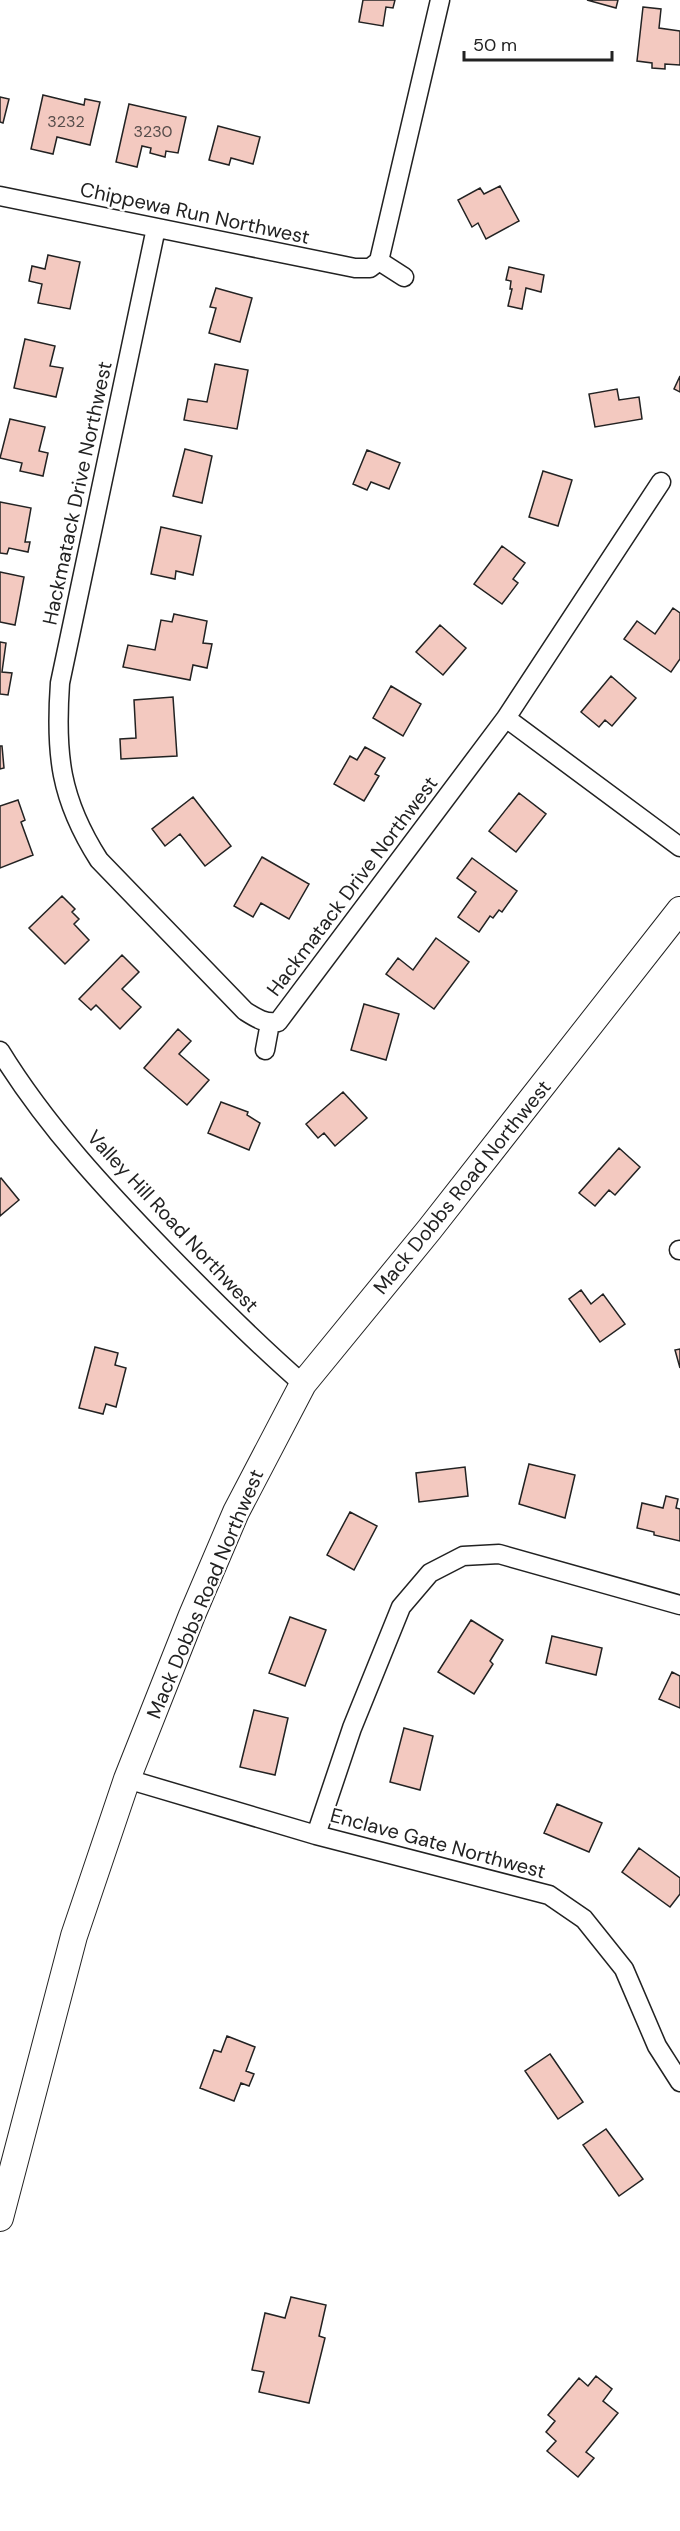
<svg xmlns="http://www.w3.org/2000/svg" width="680" height="2531" viewBox="0 0 680 2531" font-family="'DM Sans',sans-serif">
	<style>
		.building { fill: #f3c9c0; stroke: #222; stroke-width: 1.5 }
		.lines { fill: none; stroke-linecap: round; stroke-linejoin: round }
		.street-casing { stroke: #222; stroke-width: 21 }
		.secondary-casing { stroke: #222; stroke-width: 28 }
		.street { stroke: #fff; stroke-width: 18 }
		.secondary { stroke: #fff; stroke-width: 26 }
		.labels { text-anchor: middle; dominant-baseline: central; stroke-width: 4.5; stroke-linejoin: round; paint-order: stroke }
		.number-label { font-size: 16px; fill: #564c4a }
		.street-label { font-size: 20px; fill: #222; stroke: #fff }
	</style>
	<rect width="100%" height="100%" fill="#fff"/>
	<path class="building" d="M363,0H395L393,8L386,7L383,26L359,22Z
		M587,0H618L616,8Z
		M643,7L661,9L659,28L680,31V65L665,64V69L652,68V63L637,61Z
		M43,95L84,105L85,99L100,102L90,145L57,137L53,154L31,149Z
		M0,97L9,99L3,123L0,122Z
		M129,104L186,117L178,153L166,151L165,157L150,153L151,148L142,146L137,167L116,162Z
		M218,126L260,137L253,164L231,158L229,165L209,160Z
		M500,186L519,221L486,239L478,223L472,227L458,200L480,188L484,194Z
		M48,255L80,262L70,309L38,303L42,284L29,281L32,266L45,269Z
		M509,267L544,275L541,292L526,288L522,309L508,306L512,289H510L511,281L506,280Z
		M216,288L252,298L240,342L209,333L216,308L210,307Z
		M25,339L55,346L50,366L63,368L56,397L14,388Z
		M215,364L248,370L237,429L184,420L188,399L207,402Z
		M680,376V392L674,389Z
		M617,389L619,400L639,397L642,419L595,427L589,394Z
		M10,419L45,427L39,451L48,453L43,476L20,471L22,463L0,458Z
		M185,449L212,456L202,503L173,496Z
		M367,450L400,463L389,489L371,482L367,490L353,484Z
		M543,471L572,480L558,526L529,517Z
		M0,502L31,508L25,542H30L28,552L9,548L7,554L0,553Z
		M161,527L201,536L193,575L176,571L175,579L151,574Z
		M502,546L525,563L513,579L518,583L502,604L474,584Z
		M0,572L24,577L15,625L0,622Z
		M673,608L680,613V659L671,672L624,639L637,621L655,634Z
		M174,614L207,621L203,643L212,644L207,668L193,665L190,680L123,667L128,645L155,650L161,620L172,622Z
		M440,625L466,648L443,675L416,652Z
		M0,642L6,643L2,672L12,673L8,695L0,694Z
		M611,676L636,698L612,726L605,720L599,727L581,712Z
		M391,686L421,704L403,736L373,718Z
		M173,697L177,756L121,759L120,739L136,738L134,700Z
		M0,746H2L4,768L0,769Z
		M365,747L385,758L375,774L379,776L364,801L334,784L350,756L357,760Z
		M519,793L546,814L516,852L489,831Z
		M193,797L231,846L205,866L180,834L165,846L152,829Z
		M18,800L25,820L21,822L33,855L0,868V806Z
		M262,857L309,884L289,919L261,903L253,917L234,906Z
		M472,858L517,891L502,912L499,910L493,918L490,916L479,932L458,917L476,892L457,878Z
		M62,896L75,909L72,912L79,919L74,924L89,940L65,964L29,928Z
		M436,938L469,962L434,1009L386,974L398,958L413,970Z
		M122,955L139,972L122,989L141,1007L120,1029L96,1005L91,1010L79,999Z
		M364,1004L399,1014L386,1060L351,1050Z
		M178,1029L191,1041L179,1054L209,1080L187,1105L144,1068Z
		M343,1092L367,1118L335,1146L324,1133L318,1138L306,1124Z
		M221,1102L248,1112L247,1115L260,1123L249,1150L208,1133Z
		M619,1148L640,1167L615,1195L609,1190L595,1206L579,1193Z
		M1,1178L19,1200L0,1216V1179Z
		M581,1290L591,1304L603,1294L625,1324L600,1342L569,1299Z
		M95,1347L118,1353L115,1365L126,1368L116,1407L106,1404L103,1414L79,1408Z
		M680,1349V1368L675,1350Z
		M529,1464L575,1475L565,1518L519,1504Z
		M465,1467L468,1496L419,1502L416,1473Z
		M666,1496L678,1499L676,1508L680,1509V1541L654,1535V1532L637,1528L642,1503L663,1508Z
		M350,1512L377,1526L354,1570L327,1555Z
		M290,1617L326,1630L305,1686L269,1673Z
		M471,1620L503,1640L490,1661L493,1664L474,1694L438,1672Z
		M552,1636L602,1648L596,1675L546,1663Z
		M672,1672L680,1676V1708L659,1699Z
		M254,1710L288,1718L275,1775L240,1767Z
		M404,1728L433,1736L420,1790L390,1782Z
		M557,1804L602,1823L589,1852L544,1833Z
		M639,1848L680,1878V1894L670,1907L622,1872Z
		M227,2036L255,2047L246,2071L254,2074L249,2086L241,2083L234,2101L200,2088L214,2050L221,2052Z
		M550,2054L583,2102L558,2119L525,2071Z
		M606,2129L643,2179L619,2196L583,2145Z
		M291,2297L326,2305L319,2336L325,2338L309,2403L259,2392L264,2372L252,2370L265,2313L285,2318Z
		M596,2376L612,2389L603,2401L618,2413L586,2452L594,2458L578,2477L547,2451L556,2441L546,2432L555,2421L548,2415L579,2378L588,2386Z"/>
	<g class="lines">
		<defs>
			<path id="street" d="M0,196L355,268H370L379,261L440,0
				M156,228L60,683C55,754 60,799 99,860L245,1011C256,1018 265,1024 278,1022L506,718L661,482
				M379,261L404,277
				M506,718L680,847
				M265,1050L270,1023
				M0,1051C46,1126 107,1191 168,1254C212,1299 256,1343 303,1384
				M679,1250H680
				M127,1779L316,1835L549,1895L584,1919L624,1969L657,2046L680,2082
				M316,1835L352,1728L401,1607L430,1573L463,1556L499,1554L680,1605"/>
			<path id="secondary" d="M0,2218L74,1936L127,1779L192,1615L236,1512L303,1384L429,1230L680,910"/>
		</defs>
		<use href="#street" class="street-casing"/>
		<use href="#secondary" class="secondary-casing"/>
		<use href="#street" class="street"/>
		<use href="#secondary" class="secondary"/>
	</g>
	<g class="labels">
		<g class="number-label">
			<text x="66" y="121">3232</text>
			<text x="153" y="131">3230</text>
		</g>
		<g class="street-label">
			<text transform="translate(195 213) rotate(12)">Chippewa Run Northwest</text>
			<text transform="translate(77 493) rotate(-78)">Hackmatack Drive Northwest</text>
			<text transform="translate(352 886) rotate(-53)">Hackmatack Drive Northwest</text>
			<text transform="translate(462 1187) rotate(-51)">Mack Dobbs Road Northwest</text>
			<text transform="translate(173 1221) rotate(47)">Valley Hill Road Northwest</text>
			<text transform="translate(205 1594) rotate(-67)">Mack Dobbs Road Northwest</text>
			<text transform="translate(438 1843) rotate(15)">Enclave Gate Northwest</text>
		</g>
	</g>
	<path d="M464 51v9h148v-9" fill="none" stroke="#222222" stroke-width="3"/>
	<text x="473" y="51" font-size="18" fill="#222222" stroke="#ffffff" stroke-width="4.5" paint-order="stroke">50 m</text>
</svg>
